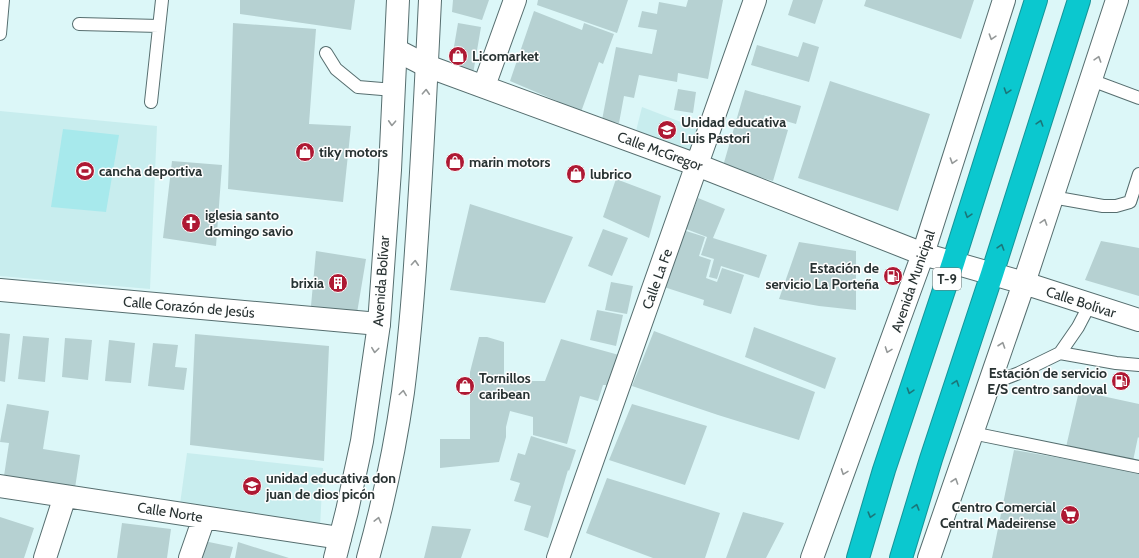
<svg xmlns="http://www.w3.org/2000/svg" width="1139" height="558" viewBox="0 0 1139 558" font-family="Cabin,sans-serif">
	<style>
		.built { fill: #c8edee }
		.green { fill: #a7e9ec }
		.building { fill: #b6d1d2 }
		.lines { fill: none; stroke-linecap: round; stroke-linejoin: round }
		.lane-casing { stroke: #566e6f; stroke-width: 14 }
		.street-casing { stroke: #566e6f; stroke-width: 24 }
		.secondary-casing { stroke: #566e6f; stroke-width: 24 }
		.highway-casing { stroke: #159498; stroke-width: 24 }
		.lane { stroke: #fff; stroke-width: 12 }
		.street { stroke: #fff; stroke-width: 22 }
		.secondary { stroke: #fff; stroke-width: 22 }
		.highway { stroke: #0bc8cf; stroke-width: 22 }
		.oneway { stroke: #949898 }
		.oneway2 { stroke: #1b7679 }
		.labels { text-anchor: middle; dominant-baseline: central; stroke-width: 3; stroke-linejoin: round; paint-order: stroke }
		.shield { fill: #fefefe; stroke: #686f6f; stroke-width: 1 }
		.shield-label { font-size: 13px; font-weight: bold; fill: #283232 }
		.poi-label { font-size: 14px; font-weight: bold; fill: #283232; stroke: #fefefe; text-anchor: start }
		.street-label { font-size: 14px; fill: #283232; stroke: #fefefe }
	</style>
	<rect width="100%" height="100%" fill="#dcf7f8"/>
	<path class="built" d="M642,107L699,129L690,152L636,131Z
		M0,111L157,126L150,289L0,276Z
		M187,453L323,468L320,528L180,504Z"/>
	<path class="green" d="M63,129L119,135L106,212L51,207Z"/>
	<path class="building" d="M240,0H355L351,30L240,14Z
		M453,0H489L482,20L452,12Z
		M538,0H628L617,33L537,5Z
		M688,0H723L708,79L678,73L677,82L639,75L634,98L624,96L619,123L602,120L616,47L652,54L657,30L638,27L642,11L657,14L659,2L686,7Z
		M793,0H823L815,24L788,15Z
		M866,0H974L961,39L864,6Z
		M534,11L582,30L584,23L614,34L603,64L599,62L581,112L556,103L557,101L510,81Z
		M233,23L316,29L309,124L351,126L343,202L228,189Z
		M458,23L481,27L473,74L450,70Z
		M803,42L819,47L809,82L751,65L757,45L798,57Z
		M830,81L930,114L898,211L798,178Z
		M678,89L696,92L693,113L674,110Z
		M745,90L801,106L796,124L765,115L762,122L788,130L773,181L723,166Z
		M172,161L222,165L216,246L163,238Z
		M616,179L661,196L649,238L603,217Z
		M698,198L725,209L713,238L767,255L759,278L721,266L717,279L709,277L714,259L701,255L707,237L686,229Z
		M470,204L573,237L545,303L450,290Z
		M603,229L628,238L612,276L588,266Z
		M683,230L705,237L699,256L711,260L706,278L717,282L722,268L744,275L731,314L703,305L704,300L664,287Z
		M1101,241L1139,248V296L1085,280Z
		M799,242L856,251V310L819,306L779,299Z
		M316,251L366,259L357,313L311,306Z
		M611,282L633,286L627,314L605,310Z
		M597,310L623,315L616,346L590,340Z
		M754,327L836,358L825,389L745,357Z
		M654,331L815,392L799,440L718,415L632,386Z
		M0,333L10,334L5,382L0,381Z
		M195,334L329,346L324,461L190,445Z
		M23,336L49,338L45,382L18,379Z
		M479,337H487L504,342V381H545L561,339L619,355L610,385H603L598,401L580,396L567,444L533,435V417L510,411L506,427V437L499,462L440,468V439H470V372Z
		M65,338L92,340L88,380L62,377Z
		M109,340L135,343L131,383L105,381Z
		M153,343L178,345L175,367L187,368L184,390L148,386Z
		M1079,391L1139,404V438L1138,437L1133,461L1066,447Z
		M7,404L49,411L43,449L80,455L75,488L4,476L9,443L0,442Z
		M632,404L707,426L685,485L609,460Z
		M531,436L576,450L569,471L568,470L548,538L524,530L531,506L514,501L520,483L510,480L518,453L525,455Z
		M1014,450L1139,472V558H992Z
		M607,478L720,513L705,558H653L586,533Z
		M743,512L784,523L766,558H726Z
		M0,517L34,528L24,558H0Z
		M122,523L171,529L167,558H117Z
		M432,526L471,529L461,558H424Z
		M204,541L233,547L230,558H200Z
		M238,542L289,558H235Z"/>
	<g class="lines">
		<defs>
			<path id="lane" d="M79,24L159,26
				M0,34L3,0
				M326,53L336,69L358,87L394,90
				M1091,80L1139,98
				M151,102L162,0
				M1052,197L1103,206H1116L1130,202L1139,174
				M1060,353L1116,363L1139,365
				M988,385L1019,373L1060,353L1078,327L1090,304
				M972,433L1139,467"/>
			<path id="street" d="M396,50L427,66L697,165L923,254L1024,283L1139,320
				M484,86L515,0
				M0,290L379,324
				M0,486L340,538
				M45,558L65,496
				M190,558L204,518
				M558,558L755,0
				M812,558L923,254L1004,0
				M929,558L1024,283L1117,0"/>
			<path id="secondary" d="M335,558L347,511L362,441L379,324L390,170L398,0
				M368,558C383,504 395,448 403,392C409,345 413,298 416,251C422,167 426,84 430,0"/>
			<path id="highway" d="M858,558L884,470L953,263L1036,0
				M901,558L931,459L992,274L1079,0"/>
		</defs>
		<use href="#lane" class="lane-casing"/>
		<use href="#street" class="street-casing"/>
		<use href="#secondary" class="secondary-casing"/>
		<use href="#highway" class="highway-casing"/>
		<use href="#lane" class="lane"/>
		<use href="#street" class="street"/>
		<use href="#secondary" class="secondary"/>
		<use href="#highway" class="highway"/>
	</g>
	<defs><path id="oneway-chevron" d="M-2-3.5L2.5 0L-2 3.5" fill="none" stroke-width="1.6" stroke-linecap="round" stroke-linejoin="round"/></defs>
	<g class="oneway">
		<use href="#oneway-chevron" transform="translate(992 37) rotate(108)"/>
		<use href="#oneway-chevron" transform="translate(1098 59) rotate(-72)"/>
		<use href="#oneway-chevron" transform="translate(426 92) rotate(-87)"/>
		<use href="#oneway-chevron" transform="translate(392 123) rotate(93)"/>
		<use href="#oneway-chevron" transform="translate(953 161) rotate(108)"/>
		<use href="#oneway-chevron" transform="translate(1044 222) rotate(-72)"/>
		<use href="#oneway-chevron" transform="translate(415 263) rotate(-86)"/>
		<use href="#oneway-chevron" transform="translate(1002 345) rotate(-71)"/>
		<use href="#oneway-chevron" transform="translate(375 350) rotate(97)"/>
		<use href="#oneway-chevron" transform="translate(888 350) rotate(110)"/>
		<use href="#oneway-chevron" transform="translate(403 393) rotate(-82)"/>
		<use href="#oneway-chevron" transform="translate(844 472) rotate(110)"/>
		<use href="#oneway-chevron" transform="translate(955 481) rotate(-71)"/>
		<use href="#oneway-chevron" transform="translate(378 520) rotate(-76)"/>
	</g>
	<g class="oneway2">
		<use href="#oneway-chevron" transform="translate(1007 91) rotate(108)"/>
		<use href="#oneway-chevron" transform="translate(1040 123) rotate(-73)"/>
		<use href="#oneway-chevron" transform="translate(968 215) rotate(108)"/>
		<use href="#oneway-chevron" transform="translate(1001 247) rotate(-73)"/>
		<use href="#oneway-chevron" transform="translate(956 383) rotate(-71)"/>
		<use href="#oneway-chevron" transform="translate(910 391) rotate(108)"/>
		<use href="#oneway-chevron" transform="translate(916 507) rotate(-74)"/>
		<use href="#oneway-chevron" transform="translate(871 515) rotate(106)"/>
	</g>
	<defs>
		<symbol id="shop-disc" viewBox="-11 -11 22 22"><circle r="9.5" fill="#ae1933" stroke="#fefefe"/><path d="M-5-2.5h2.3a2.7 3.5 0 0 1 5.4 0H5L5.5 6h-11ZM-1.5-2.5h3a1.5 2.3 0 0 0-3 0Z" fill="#fff"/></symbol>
		<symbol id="school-disc" viewBox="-11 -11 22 22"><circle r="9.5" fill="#ae1933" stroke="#fefefe"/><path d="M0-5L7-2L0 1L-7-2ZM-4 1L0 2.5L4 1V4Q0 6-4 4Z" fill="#fff"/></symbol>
		<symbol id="stadium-disc" viewBox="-11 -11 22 22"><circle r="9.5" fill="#ae1933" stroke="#fefefe"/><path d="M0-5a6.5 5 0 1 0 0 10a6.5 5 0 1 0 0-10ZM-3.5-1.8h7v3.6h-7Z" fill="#fff"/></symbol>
		<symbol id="church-disc" viewBox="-11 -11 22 22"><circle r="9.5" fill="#ae1933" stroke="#fefefe"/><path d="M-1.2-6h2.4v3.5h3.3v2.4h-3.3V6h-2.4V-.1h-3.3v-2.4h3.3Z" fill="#fff"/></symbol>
		<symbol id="fuel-disc" viewBox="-11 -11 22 22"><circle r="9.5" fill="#ae1933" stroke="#fefefe"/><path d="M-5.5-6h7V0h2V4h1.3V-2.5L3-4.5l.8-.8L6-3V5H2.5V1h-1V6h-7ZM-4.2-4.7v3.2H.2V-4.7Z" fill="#fff"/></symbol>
		<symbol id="building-disc" viewBox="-11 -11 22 22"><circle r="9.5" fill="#ae1933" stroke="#fefefe"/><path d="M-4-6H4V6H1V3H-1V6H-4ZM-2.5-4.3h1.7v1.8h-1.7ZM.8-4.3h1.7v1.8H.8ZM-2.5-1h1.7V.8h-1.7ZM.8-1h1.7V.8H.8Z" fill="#fff"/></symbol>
		<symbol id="supermarket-disc" viewBox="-11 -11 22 22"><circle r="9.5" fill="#ae1933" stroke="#fefefe"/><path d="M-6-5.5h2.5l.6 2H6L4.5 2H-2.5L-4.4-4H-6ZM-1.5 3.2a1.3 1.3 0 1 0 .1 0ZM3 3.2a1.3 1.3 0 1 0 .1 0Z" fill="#fff"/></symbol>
	</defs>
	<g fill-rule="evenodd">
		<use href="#shop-disc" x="447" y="45" width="22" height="22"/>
		<use href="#school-disc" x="656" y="119" width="22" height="22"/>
		<use href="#shop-disc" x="294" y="141" width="22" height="22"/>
		<use href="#shop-disc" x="444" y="151" width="22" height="22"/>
		<use href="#stadium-disc" x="74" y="160" width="22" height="22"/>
		<use href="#shop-disc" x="565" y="163" width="22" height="22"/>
		<use href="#church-disc" x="180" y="212" width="22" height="22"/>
		<use href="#fuel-disc" x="882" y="265" width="22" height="22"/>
		<use href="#building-disc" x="327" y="272" width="22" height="22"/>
		<use href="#fuel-disc" x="1110" y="370" width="22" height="22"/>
		<use href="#shop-disc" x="454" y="375" width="22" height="22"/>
		<use href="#school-disc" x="241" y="475" width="22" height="22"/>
		<use href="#supermarket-disc" x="1059" y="504" width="22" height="22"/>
	</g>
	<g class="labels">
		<rect class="shield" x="933" y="268" width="28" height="22" rx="3"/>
		<g class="shield-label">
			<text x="947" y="279">T-9</text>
		</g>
		<g class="poi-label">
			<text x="472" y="56">Licomarket</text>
			<text x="681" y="122">Unidad educativa<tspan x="681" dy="16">Luis Pastori</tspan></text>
			<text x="319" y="152">tiky motors</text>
			<text x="469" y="162">marin motors</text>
			<text x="99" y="171">cancha deportiva</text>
			<text x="590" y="174">lubrico</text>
			<text x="205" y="215">iglesia santo<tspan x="205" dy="16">domingo savio</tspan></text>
			<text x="879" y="268" text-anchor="end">Estación de<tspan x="879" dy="16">servicio La Porteña</tspan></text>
			<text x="324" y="283" text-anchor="end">brixia</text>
			<text x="1107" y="373" text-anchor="end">Estación de servicio<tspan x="1107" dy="16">E/S centro sandoval</tspan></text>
			<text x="479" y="378">Tornillos<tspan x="479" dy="16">caribean</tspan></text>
			<text x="266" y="478">unidad educativa don<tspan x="266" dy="16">juan de dios picón</tspan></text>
			<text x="1056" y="507" text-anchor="end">Centro Comercial<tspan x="1056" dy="16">Central Madeirense</tspan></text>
		</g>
		<g class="street-label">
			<text transform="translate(660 151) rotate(20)">Calle McGregor</text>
			<text transform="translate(657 279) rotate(-70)">Calle La Fe</text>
			<text transform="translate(381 281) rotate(-86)">Avenida Bolívar</text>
			<text transform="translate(913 281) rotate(-71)">Avenida Municipal</text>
			<text transform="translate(1081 302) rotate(18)">Calle Bolívar</text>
			<text transform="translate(189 307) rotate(5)">Calle Corazón de Jesús</text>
			<text transform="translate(170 512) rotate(9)">Calle Norte</text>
		</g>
	</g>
</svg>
